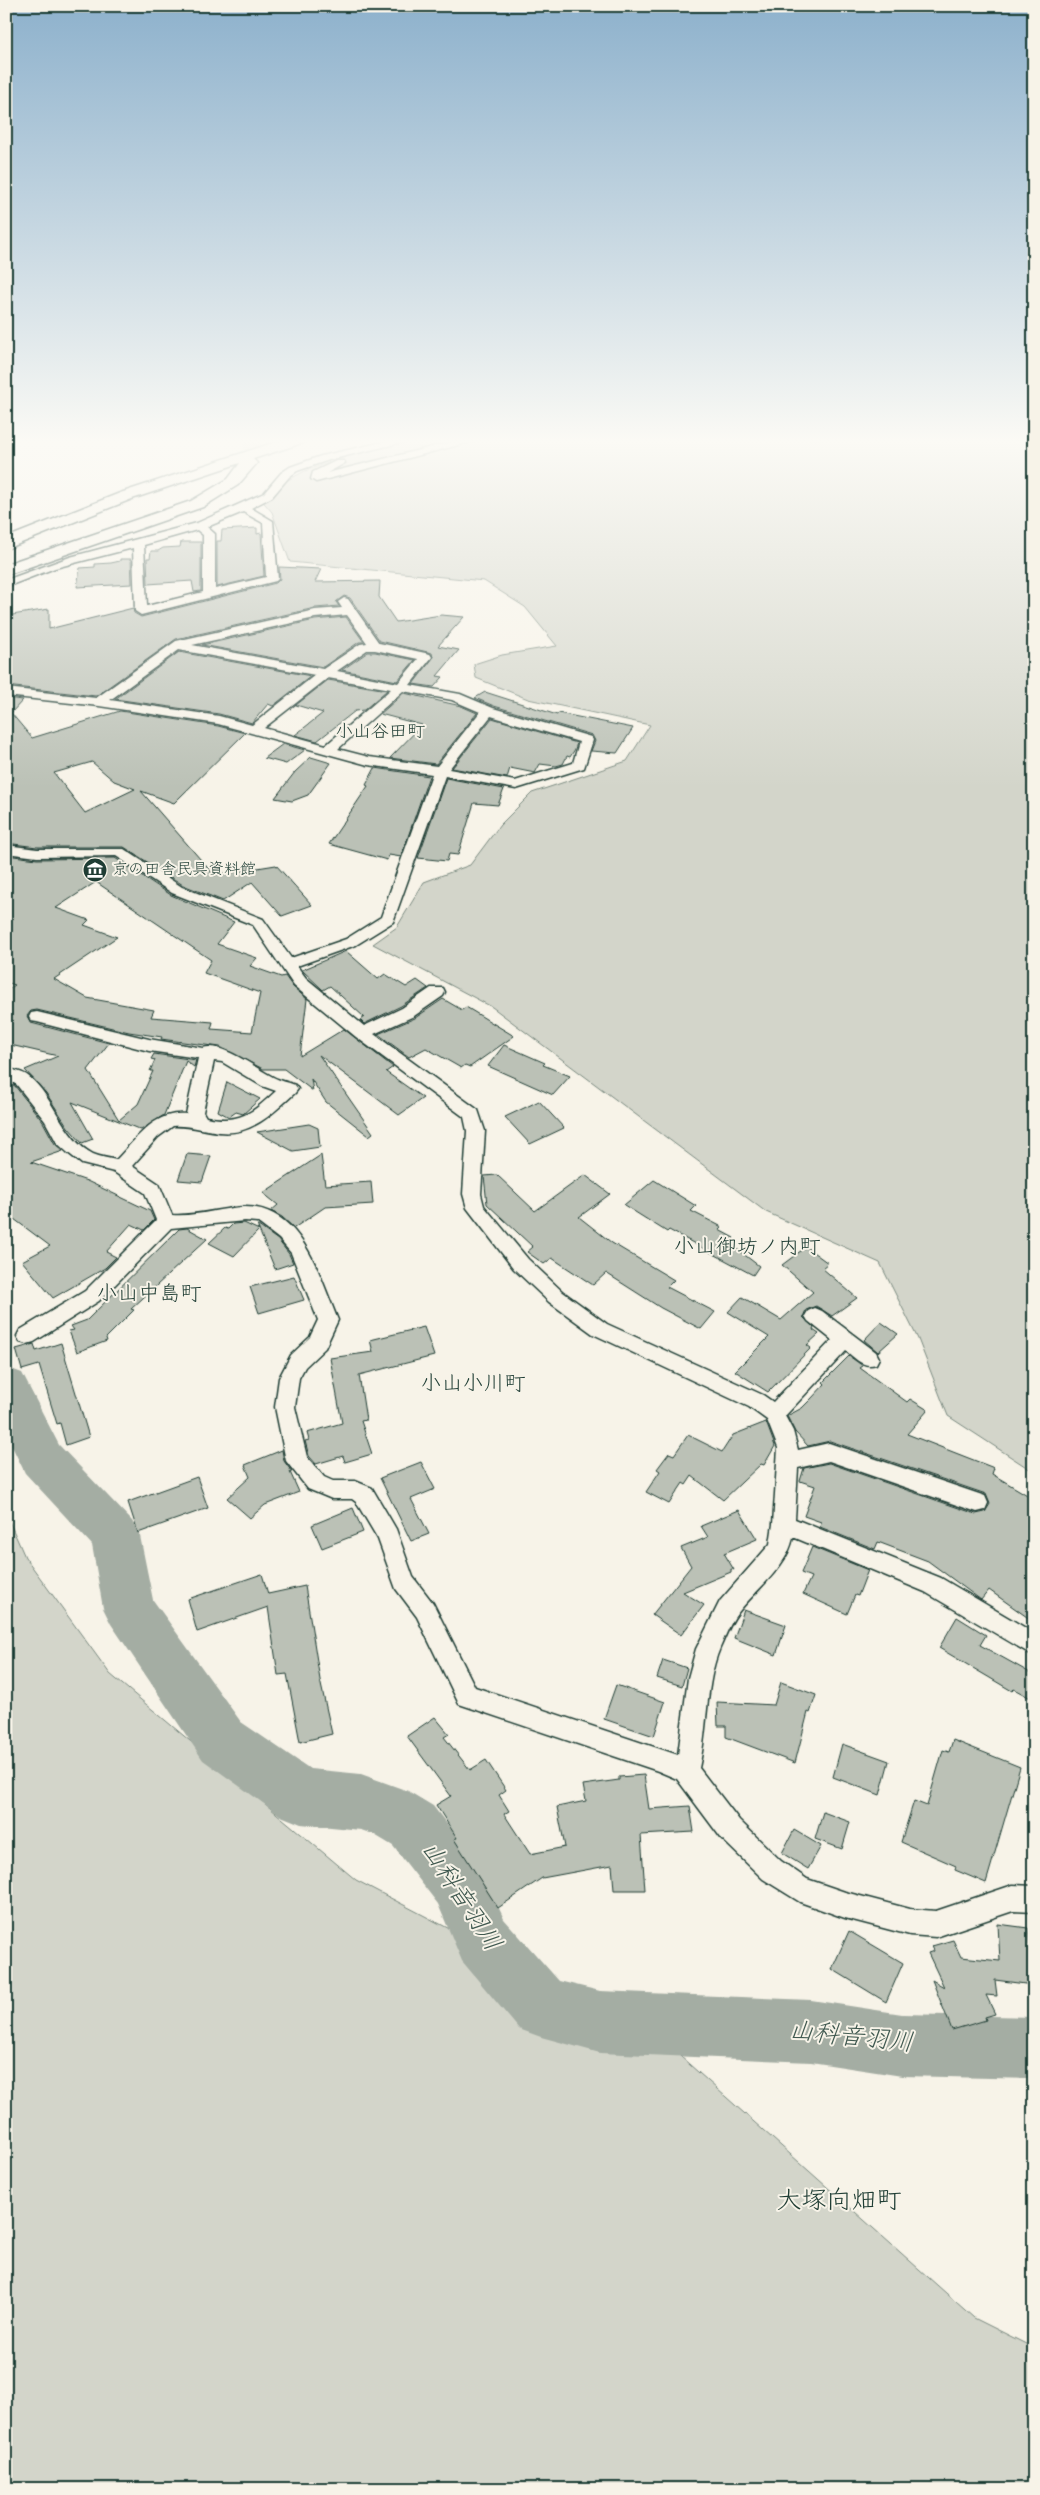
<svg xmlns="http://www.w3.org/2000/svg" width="1040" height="2495" viewBox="0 0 1040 2495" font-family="'Indie Flower','Klee One',sans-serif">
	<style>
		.green { fill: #d3d5ca; stroke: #79897f }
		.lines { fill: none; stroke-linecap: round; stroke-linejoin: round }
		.river { fill: #a4ada3; fill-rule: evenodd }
		.building { fill: #bbc1b6; stroke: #1f3d34; fill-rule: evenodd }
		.highway-tunnel { stroke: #cccfc4; stroke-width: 17; stroke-dasharray: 17 8; stroke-linecap: butt }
		.street-casing { stroke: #1f3d34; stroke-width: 3 }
		.highway-casing { stroke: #1f3d34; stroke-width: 3 }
		.street { fill: #f7f3e8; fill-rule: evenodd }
		.highway { fill: #f7f3e8; fill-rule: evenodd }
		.labels { text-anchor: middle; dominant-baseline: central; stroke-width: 4; stroke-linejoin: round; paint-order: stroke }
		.far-poi-label { font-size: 16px; fill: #1f3d34; stroke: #f7f3e8; text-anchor: start }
		.far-neighbourhood-label { font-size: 18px; fill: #1f3d34; stroke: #f7f3e8 }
		.neighbourhood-label { font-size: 21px; fill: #1f3d34; stroke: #f7f3e8 }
		.near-water-label { font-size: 25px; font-style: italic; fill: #405950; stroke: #f7f3e8 }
		.near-neighbourhood-label { font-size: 25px; fill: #1f3d34; stroke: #f7f3e8 }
	</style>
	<rect width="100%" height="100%" fill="#f7f3e8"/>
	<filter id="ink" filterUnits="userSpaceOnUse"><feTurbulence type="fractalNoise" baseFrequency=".02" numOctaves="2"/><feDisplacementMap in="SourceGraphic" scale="10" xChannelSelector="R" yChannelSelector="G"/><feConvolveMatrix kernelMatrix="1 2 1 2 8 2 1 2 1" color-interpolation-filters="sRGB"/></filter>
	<g filter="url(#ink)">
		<path class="green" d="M420,439H1034V1472L948,1416L918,1339L880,1263L766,1212L492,1007L373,944L397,927L424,882L470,865L500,825L532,793L627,761L650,725L528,699L476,678L474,664L502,655L557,646L525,607L484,581L290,562L272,512L258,496L305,471L357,453Z
			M6,1514L25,1557L110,1674L356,1880L662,2040L974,2318L1034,2348V2489H6Z"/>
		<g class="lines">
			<path class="river" d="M6,1367L22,1373L59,1445L132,1521L140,1536L153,1600L241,1722L310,1769L361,1774L408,1791L433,1806L478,1864L504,1919L559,1981L600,1991L811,2000L902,2014L1034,2017V2079L902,2076L811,2062L600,2053L541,2037L519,2029L462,1961L438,1904L393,1846L373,1834L361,1830L301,1824L281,1816L203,1760L111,1624L103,1608L92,1545L25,1473L6,1434Z"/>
		</g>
		<path class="building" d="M257,528V534L261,533L264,576L217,587V541H221L222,530Z
			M181,542H201V591L194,592L192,581L148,584L147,558H150L151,551H158L163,548L180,547Z
			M120,559H131L132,584L77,587L80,568L95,567V564L111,563L120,561Z
			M279,567L321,569L315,582L380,581L379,597L396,622L441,615L464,617L438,646L459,650L437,676L443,677L434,687L413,684L433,658L432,653L380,641L350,598L344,596L336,602L339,606L315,608L176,639L96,696L6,686V616L49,609V629L133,608L134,613L141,617L276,583L280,579Z
			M346,617L364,642H359L323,667L202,645L315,620Z
			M179,652L311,676L273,706L268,704L252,723L219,714L115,699Z
			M368,652H375L415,660L397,681L342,670Z
			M328,680L387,690L364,710L355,711L317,741L295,735L323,713L296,705Z
			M485,692L557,715L558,713L633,728L617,753L591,751L595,741L592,735L494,706L475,698Z
			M404,693L461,706L477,713L436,764L390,758L422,725L380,714Z
			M6,698L23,700L11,713L32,738L120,711L218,726L245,733L174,803L141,791L214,875L276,865L312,905L282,916L252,882L223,901L183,885L124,847H37L6,843ZM92,762L114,781L135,789L85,813L54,773Z
			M492,718L577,743L575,749L570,757L567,756L563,764L556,766L540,764L535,773L510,768L507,778L452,768Z
			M283,744L305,750L286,764L264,758Z
			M311,757L331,763L308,795L292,801L275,798L295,772Z
			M375,768L429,776L401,857L389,855L387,860L329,844L368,786L366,785Z
			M446,778L504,789L498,805L474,803L458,855L449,854L447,861L418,858Z
			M6,855L37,859L115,858L171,895L234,922L217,944L257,958L250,966L281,977L285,976L293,987L307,999L300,1056L344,1029L393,1067L386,1072L423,1098L399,1115L319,1055L373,1133L369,1136L326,1102L311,1079L313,1091L284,1069H263L220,1047L161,1039L162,1037L129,1032L37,1010L31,1011L27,1016L31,1023L109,1043L88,1070L119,1120L138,1104L153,1071H150L155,1060L151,1059L154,1054L196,1060L194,1067L186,1061L164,1115L141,1130L72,1102L93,1139L82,1143L68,1127L46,1093L25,1070L58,1056L6,1044V991L15,985L6,982ZM96,882L211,960L204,973L260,993L252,1032L211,1029L213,1022L151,1017L154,1010L87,998L54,979L117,937L84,925L89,920L56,908Z
			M346,951L378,979L385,974L406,987L417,980L428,988L401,1006L364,1024L360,1020L364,1017L330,986L323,990L302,970Z
			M443,999L462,1010L466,1007L514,1036L470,1067L465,1065L461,1068L426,1048L409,1057L378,1034L415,1018Z
			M504,1045L545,1063L543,1065L570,1076L553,1095L488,1066Z
			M227,1082L260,1099L243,1114L236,1112L229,1117L218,1111Z
			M11,1084L15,1086L43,1122L55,1144L63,1151L31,1162L87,1181L150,1211L154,1220L144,1230L131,1224L106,1252L116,1257L105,1268L53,1298L22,1261L50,1246L6,1213V1086Z
			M539,1101L564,1128L530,1144L505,1117Z
			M309,1124L318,1128L320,1147L293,1151L257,1132Z
			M187,1154L211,1156L202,1182L178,1180Z
			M321,1155L325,1185L371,1182L373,1204L325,1207L294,1228L282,1217L271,1211L278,1205L263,1193Z
			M497,1175L535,1211L585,1175L610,1194L579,1217L612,1243L674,1280L667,1287L715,1312L701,1329L661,1308L606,1273L593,1285L552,1258L544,1264L527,1252L533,1247L487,1204L484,1176Z
			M654,1180L696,1206L691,1211L722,1227L719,1230L734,1238L729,1243L759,1266L753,1275L669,1230L667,1232L624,1205Z
			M244,1223L259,1230L234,1256L209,1243L225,1228L228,1229L233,1224Z
			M257,1225L278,1240L289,1254L293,1263L275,1269Z
			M187,1228L207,1239L131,1309L134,1310L106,1338L107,1341L77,1352L69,1331L74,1330L71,1326L87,1320L179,1229Z
			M806,1247L828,1263L822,1268L857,1298L832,1316L816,1306L806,1310L803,1317L814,1328L813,1330L819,1334L807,1345L811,1348L768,1392L735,1371L769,1337L728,1312L742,1297L781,1320L813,1292L782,1265Z
			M294,1276L304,1300L259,1313L250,1287Z
			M881,1322L898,1334L878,1352L864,1340Z
			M424,1327L434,1356L359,1375L366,1420L361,1421L372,1454L345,1462L343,1456L316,1464L309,1456L305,1441L309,1440L307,1433L342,1423L330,1358L373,1352L370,1340Z
			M61,1343L89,1437L66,1445L60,1423L57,1424L39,1365L22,1370L16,1349L34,1344L36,1351Z
			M849,1356L863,1366L860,1368L907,1402L910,1399L928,1410L907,1434L994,1468L992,1474L1034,1499V1622L989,1590L981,1600L928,1561L878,1542L875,1549L820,1527L821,1522L804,1516L815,1486L800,1481L804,1468L829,1463L976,1514L985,1512L990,1504L986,1494L830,1441L808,1446L795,1432L787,1416L802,1408L811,1399L825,1384L823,1382Z
			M766,1422L775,1446L764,1465L761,1464L723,1500L692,1476L686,1485L683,1483L669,1504L646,1492L660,1471L657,1469L669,1453L674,1455L688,1435L722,1452L733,1435Z
			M282,1450L284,1461L292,1472H290L299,1492L265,1505L250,1518L227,1498L250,1477L245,1465Z
			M421,1462L435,1489L411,1499L429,1534L411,1541L380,1478Z
			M197,1477L208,1508L138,1533L128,1502Z
			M353,1508L363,1532L322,1548L312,1525Z
			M739,1510L757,1539L724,1553L734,1570L731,1569V1572L683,1592L704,1605L681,1635L652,1615L691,1566L681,1548L708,1537L701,1526Z
			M812,1547L868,1570L858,1596L855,1595L847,1614L803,1594L811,1577L801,1573Z
			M262,1574L268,1594L305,1586L320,1680L332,1734L300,1742L287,1674L278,1675L268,1607L197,1632L188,1599Z
			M744,1610L786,1625L776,1655L734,1638Z
			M957,1617L986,1635L980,1645L1034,1675V1700L1014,1689L1012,1691L939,1648Z
			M663,1660L687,1668L682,1686L657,1678Z
			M781,1682L816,1695L810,1713L808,1712L795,1763L726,1737V1726H718L717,1702L774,1705Z
			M616,1685L665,1702L654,1736L604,1719Z
			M435,1717L449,1734L444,1737L470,1770L486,1760L506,1790L499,1795L509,1811L504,1814L530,1854L565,1847L557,1807L586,1801L583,1785L619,1780V1777L644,1775L649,1809L690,1806L694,1832L641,1835L645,1890H614L612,1865L542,1878L498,1908L454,1839L457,1838L436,1805L451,1796L407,1736Z
			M953,1740L1020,1767L986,1883L955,1870L956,1866L901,1842L914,1801L927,1806L943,1750L949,1752Z
			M842,1744L889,1761L880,1795L833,1777Z
			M823,1812L850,1822L842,1849L815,1839Z
			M794,1830L821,1846L808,1869L782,1853Z
			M998,1924L1028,1928L1033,1985L995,1980L997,1996L986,1995L995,2014L985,2017L986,2020L952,2030L932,1980L944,1987L928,1953L934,1951L932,1946L953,1940L961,1957L1000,1961Z
			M849,1931L903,1963L886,2002L832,1969Z"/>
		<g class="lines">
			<path class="highway-tunnel" d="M249,439L253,447L249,463"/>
			<defs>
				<path id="street" d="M396,439H416L329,460L297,471L289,477L272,497L251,508L273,521L278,579L276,581L141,615L135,611L133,548L55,568L6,587V580L70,557L197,523L264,493L281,473L290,467L321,456ZM243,512L263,523L266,577L215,589V534L207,527ZM197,530L203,535V592L147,606L144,545Z
					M464,439H482L316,482L311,479L313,472L336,461H344L345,463L327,473Z
					M344,598L348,599L379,643L430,654L432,657L410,685L460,694L493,708L591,737L593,740L584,768L516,789L445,776L393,922L356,945L297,966L306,978L364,1026L402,1008L431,988H443L445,992L443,996L414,1016L374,1034L478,1110L485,1131L481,1194L484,1206L528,1259L563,1292L607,1324L763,1395L773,1402L832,1340L808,1321L805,1316L808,1311L815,1308L822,1311L876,1352L879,1358L876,1364C863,1368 856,1359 846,1351L785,1416L793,1431L798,1450L829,1443L985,1496L988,1503L985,1510L977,1512L829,1461L798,1468L795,1519L941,1578L1034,1633V1656L925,1592L793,1537C788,1567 755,1590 737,1614C730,1623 725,1637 720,1648C705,1683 708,1730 699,1768L739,1820L781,1861L807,1879L845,1892L910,1909L936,1911L1013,1885L1034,1886V1912L1013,1911L936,1937L910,1935L845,1918L800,1902L763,1879L721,1838L677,1779L658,1771L459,1704L417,1617L396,1589L378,1539L356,1502L352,1499H332L308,1489L286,1461L275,1407L279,1378L291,1355L310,1337L318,1320L291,1253L279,1239L257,1222L245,1221L171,1228L99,1301L34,1342L27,1344L20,1342L17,1336L20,1330L85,1291L156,1220L145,1193L114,1172L82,1164L67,1152L57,1143L45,1121L16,1084L6,1080V1068C13,1070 23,1072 28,1076C54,1096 63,1139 93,1154C100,1157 109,1158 116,1160C137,1139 153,1111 186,1114L198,1058L149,1051L37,1022L31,1021L29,1017L31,1013L37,1012L149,1039L203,1048C222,1042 255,1068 273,1077C280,1081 288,1082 295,1085L298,1089L295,1093C273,1113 251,1136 219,1132C203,1130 188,1125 173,1126L158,1137L132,1166L159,1184L172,1215C196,1217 220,1208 244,1207C302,1206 320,1278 338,1320L325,1348L305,1367L299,1378L295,1407L307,1457L324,1477L333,1481H355L372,1488L396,1529L413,1577L433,1603L475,1687L678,1755L688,1678L696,1649L720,1601L770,1544L773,1524L778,1448L767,1420L749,1407L593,1334L549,1302L514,1269L467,1208L463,1194L467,1131L464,1117L356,1037L294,986L253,925L172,893L116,856L37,857L6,853V845L37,849H124L182,887L263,919L291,958L346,939L381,917L432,774L368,765L218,724L99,706L6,696V688L96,698L176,641L315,610L342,608L338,602ZM347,615L367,643L360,644L323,669L192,645L315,618ZM179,650L315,675L252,725L219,716L110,700ZM367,650H375L418,659L398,683L337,671ZM328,678L391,689L326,745L264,728ZM403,691L452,700L480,712L437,766L369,757L338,749ZM491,716L579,742L573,763L515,781L449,769ZM214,1061L222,1062L262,1086L276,1091C252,1113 240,1124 206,1117L203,1112Z"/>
				<path id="highway" d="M285,439H307L305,442L253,459L257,463L238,485L203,507L6,575V564L191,501L228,479L240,463L132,499L6,549V538L120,493Z"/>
			</defs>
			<use href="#street" class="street-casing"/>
			<use href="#highway" class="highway-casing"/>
			<use href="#street" class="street"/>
			<use href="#highway" class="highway"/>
		</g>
	</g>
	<linearGradient id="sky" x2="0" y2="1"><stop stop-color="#8db1cc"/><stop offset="0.56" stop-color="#fbfaf5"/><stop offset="1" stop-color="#fbfaf5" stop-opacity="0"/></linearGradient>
	<rect width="1040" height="788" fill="url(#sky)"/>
	<defs>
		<symbol id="museum-disc" viewBox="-11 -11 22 22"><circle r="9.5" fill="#1f3d34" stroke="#f7f3e8"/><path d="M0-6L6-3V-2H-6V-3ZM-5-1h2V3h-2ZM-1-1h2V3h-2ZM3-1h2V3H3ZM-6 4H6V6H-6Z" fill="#fff"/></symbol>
	</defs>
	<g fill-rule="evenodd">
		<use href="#museum-disc" x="81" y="856" width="28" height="28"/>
	</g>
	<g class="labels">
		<g class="far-poi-label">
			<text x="112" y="870">京の田舎民具資料館</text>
		</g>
		<g class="far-neighbourhood-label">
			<text x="380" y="733">小山谷田町</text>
		</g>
		<g class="neighbourhood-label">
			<text x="747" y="1248">小山御坊ノ内町</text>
			<text x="149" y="1295">小山中島町</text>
			<text x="473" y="1385">小山小川町</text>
		</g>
		<g class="near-water-label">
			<text transform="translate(460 1897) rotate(57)">山科音羽川</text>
			<text transform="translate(851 2038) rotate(6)">山科音羽川</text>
		</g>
		<g class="near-neighbourhood-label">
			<text x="839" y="2202">大塚向畑町</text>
		</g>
	</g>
	<rect width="1040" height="2495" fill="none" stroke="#f7f3e8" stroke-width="25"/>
	<rect x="12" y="12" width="1015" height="2470" fill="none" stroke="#1f3d34" stroke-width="2" filter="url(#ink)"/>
</svg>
